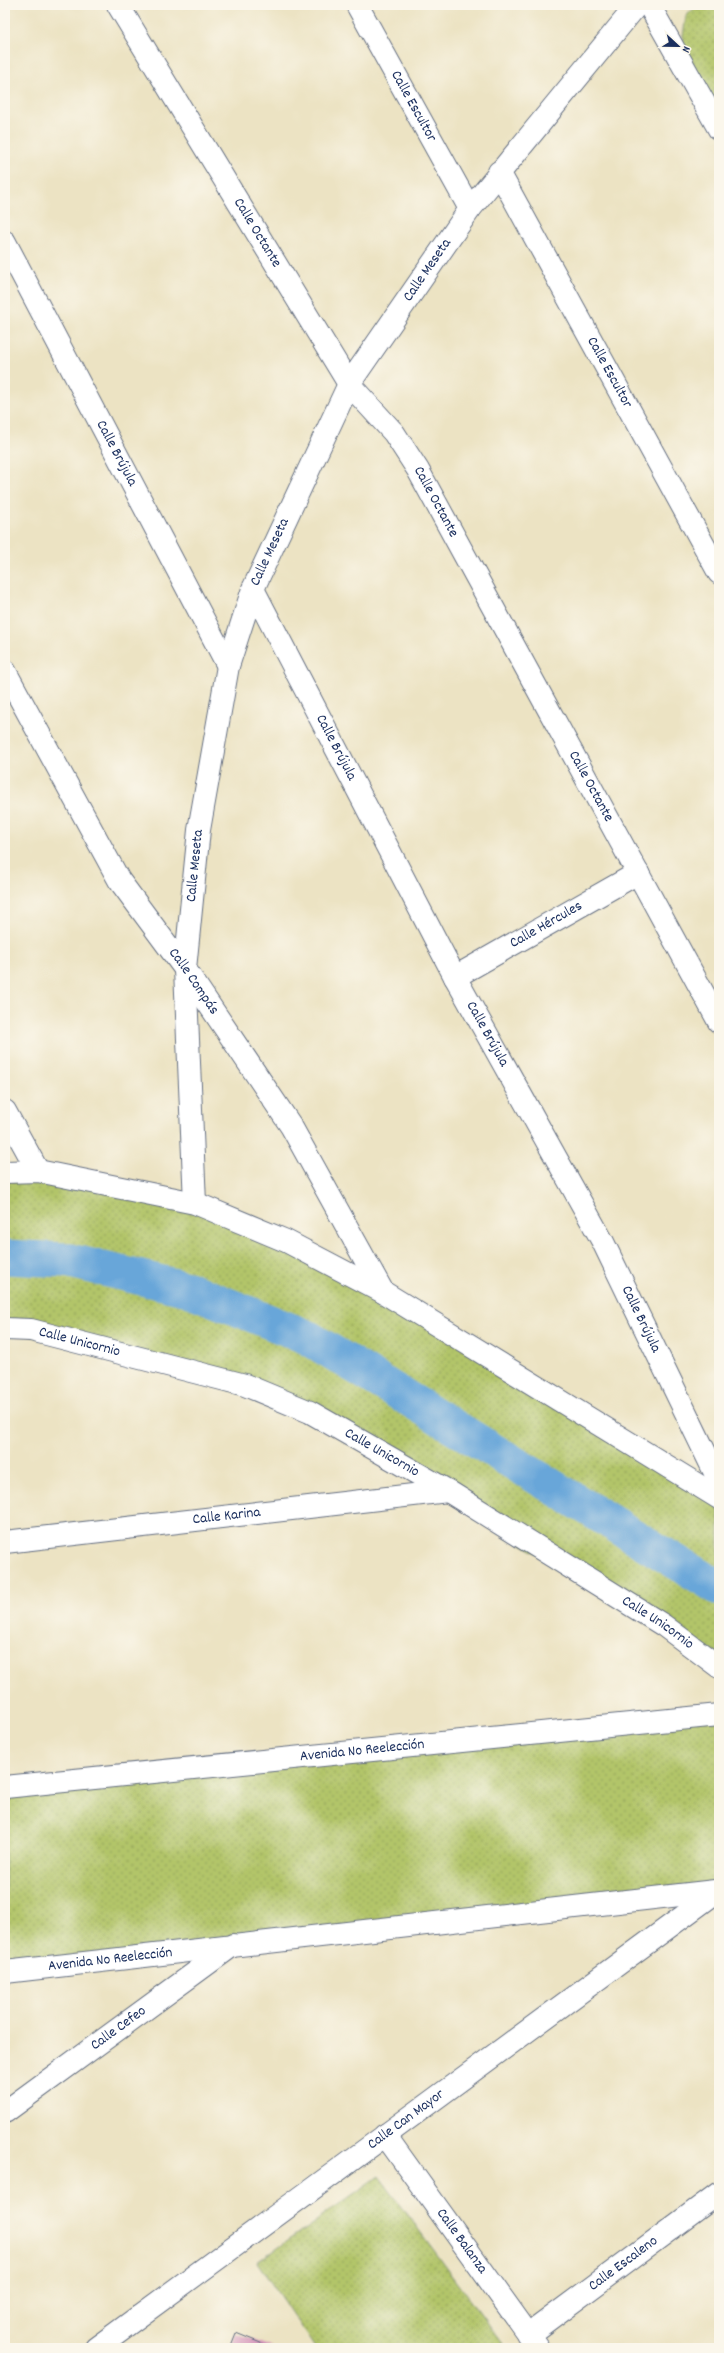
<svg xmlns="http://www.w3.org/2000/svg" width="724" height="2353" viewBox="0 0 724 2353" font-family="Dekko,sans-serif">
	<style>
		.grass { fill: url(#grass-dots); stroke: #667a64 }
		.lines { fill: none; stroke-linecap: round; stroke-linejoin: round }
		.canal { stroke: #67a6d9; stroke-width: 35 }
		.building { fill: #d494b9 }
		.street-casing { stroke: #646e81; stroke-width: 24 }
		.secondary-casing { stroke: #646e81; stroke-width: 24 }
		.street { stroke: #fff; stroke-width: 22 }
		.secondary { stroke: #fff; stroke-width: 22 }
		.labels { text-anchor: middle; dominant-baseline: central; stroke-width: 4; stroke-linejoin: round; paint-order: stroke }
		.street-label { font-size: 15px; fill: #1b2f5e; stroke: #fbf7ec }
	</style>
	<defs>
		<pattern id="grass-dots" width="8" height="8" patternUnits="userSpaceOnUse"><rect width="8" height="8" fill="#b2c569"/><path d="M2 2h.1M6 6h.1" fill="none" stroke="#90a05a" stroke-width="1.8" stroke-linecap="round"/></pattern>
	</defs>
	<rect width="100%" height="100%" fill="#fbf7ec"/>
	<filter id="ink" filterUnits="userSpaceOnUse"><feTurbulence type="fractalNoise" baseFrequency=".025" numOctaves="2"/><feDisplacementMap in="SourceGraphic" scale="8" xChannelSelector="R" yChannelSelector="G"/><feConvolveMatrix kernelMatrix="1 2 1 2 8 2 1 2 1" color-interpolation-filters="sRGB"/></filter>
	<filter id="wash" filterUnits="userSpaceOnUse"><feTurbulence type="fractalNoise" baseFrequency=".012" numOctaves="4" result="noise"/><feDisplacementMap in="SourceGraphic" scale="16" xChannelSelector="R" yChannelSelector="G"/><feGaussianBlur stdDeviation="0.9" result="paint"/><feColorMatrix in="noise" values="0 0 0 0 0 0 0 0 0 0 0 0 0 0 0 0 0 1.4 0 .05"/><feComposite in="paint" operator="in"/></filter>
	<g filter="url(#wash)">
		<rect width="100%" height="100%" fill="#ece3c3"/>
		<path class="grass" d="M698,5H719V121L680,54L686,16Z
			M5,1172L195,1203L286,1241L719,1498V1667L310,1412L5,1329Z
			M719,1716V1890L5,1972V1791Z
			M379,2176L506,2348H315L257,2262Z"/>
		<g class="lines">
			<path class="canal" d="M5,1257L66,1260L188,1289L307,1337L719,1588"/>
		</g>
		<g id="blocks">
			<path class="building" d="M236,2333L273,2348H230Z"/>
		</g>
	</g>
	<g filter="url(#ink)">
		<use href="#blocks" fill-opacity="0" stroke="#646e81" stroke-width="1"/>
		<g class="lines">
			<defs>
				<g id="street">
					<path id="s1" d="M118,5L349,384L394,433L418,470L719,1022"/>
					<path id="s2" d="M357,5L470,209"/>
					<path id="s3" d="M499,172L719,573"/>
					<path id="s4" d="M5,242L228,666"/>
					<path id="s5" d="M253,589L455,977L603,1242L719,1481"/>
					<path id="s6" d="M5,671L119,880L185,969L291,1126L383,1292"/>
					<path id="s7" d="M455,977L638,873"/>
					<path d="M5,1111L38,1171"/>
					<path d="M5,1172L38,1171L195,1203L286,1241L383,1292L719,1498"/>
					<path id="s8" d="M195,1203L185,969L199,830L228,666L253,589L349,384L470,209L637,5"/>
					<path id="s9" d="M5,1329L31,1330L245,1385L310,1412L448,1491L663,1625L719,1667"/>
					<path id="s10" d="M5,1542L448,1491"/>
					<path id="s11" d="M5,1972L715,1891"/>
					<path id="s12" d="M5,2112L233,1945"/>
					<path id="s13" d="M385,2135L538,2348"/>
					<path id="s14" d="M528,2335L719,2193"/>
					<path id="s15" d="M96,2348L719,1890"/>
				</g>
				<g id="secondary">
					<path d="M649,5L719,129"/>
					<path id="s16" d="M5,1787L719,1715"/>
				</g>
			</defs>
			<use href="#street" class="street-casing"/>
			<use href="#secondary" class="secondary-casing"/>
			<use href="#street" class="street"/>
			<use href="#secondary" class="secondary"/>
		</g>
	</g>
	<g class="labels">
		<g class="street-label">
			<text stroke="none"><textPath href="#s2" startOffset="116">Calle Escultor</textPath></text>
			<text stroke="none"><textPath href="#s1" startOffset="267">Calle Octante</textPath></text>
			<text stroke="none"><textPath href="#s8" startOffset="986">Calle Meseta</textPath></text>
			<text stroke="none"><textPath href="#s3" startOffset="229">Calle Escultor</textPath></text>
			<text stroke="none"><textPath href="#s4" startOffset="239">Calle Brújula</textPath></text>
			<text stroke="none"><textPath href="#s1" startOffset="591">Calle Octante</textPath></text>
			<text stroke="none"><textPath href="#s8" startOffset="662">Calle Meseta</textPath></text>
			<text stroke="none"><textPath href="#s5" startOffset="179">Calle Brújula</textPath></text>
			<text stroke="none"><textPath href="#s1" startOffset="915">Calle Octante</textPath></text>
			<text stroke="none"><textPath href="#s8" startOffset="338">Calle Meseta</textPath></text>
			<text stroke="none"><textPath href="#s7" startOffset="105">Calle Hércules</textPath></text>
			<text stroke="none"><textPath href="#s6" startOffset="364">Calle Compás</textPath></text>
			<text stroke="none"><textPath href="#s5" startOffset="503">Calle Brújula</textPath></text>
			<text stroke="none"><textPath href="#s5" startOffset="827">Calle Brújula</textPath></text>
			<text stroke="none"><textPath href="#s9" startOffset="76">Calle Unicornio</textPath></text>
			<text stroke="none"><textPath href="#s9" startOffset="400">Calle Unicornio</textPath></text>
			<text stroke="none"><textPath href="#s10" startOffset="223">Calle Karina</textPath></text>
			<text stroke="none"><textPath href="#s9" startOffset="724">Calle Unicornio</textPath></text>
			<text stroke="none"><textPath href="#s16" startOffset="359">Avenida No Reelección</textPath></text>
			<text stroke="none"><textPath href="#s11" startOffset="106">Avenida No Reelección</textPath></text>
			<text stroke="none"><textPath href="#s12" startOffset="141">Calle Cefeo</textPath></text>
			<text stroke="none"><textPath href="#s15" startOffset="385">Calle Can Mayor</textPath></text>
			<text stroke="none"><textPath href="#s13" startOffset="131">Calle Balanza</textPath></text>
			<text stroke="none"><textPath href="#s14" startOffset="119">Calle Escaleno</textPath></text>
		</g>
	</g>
	<rect width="724" height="2353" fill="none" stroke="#fbf7ec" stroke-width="20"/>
	<g transform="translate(678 46) rotate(112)" stroke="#fbf7ec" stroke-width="3" paint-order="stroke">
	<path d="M0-3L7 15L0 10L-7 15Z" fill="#1b2f5e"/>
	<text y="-6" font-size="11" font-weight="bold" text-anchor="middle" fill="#1b2f5e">N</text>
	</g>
</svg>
